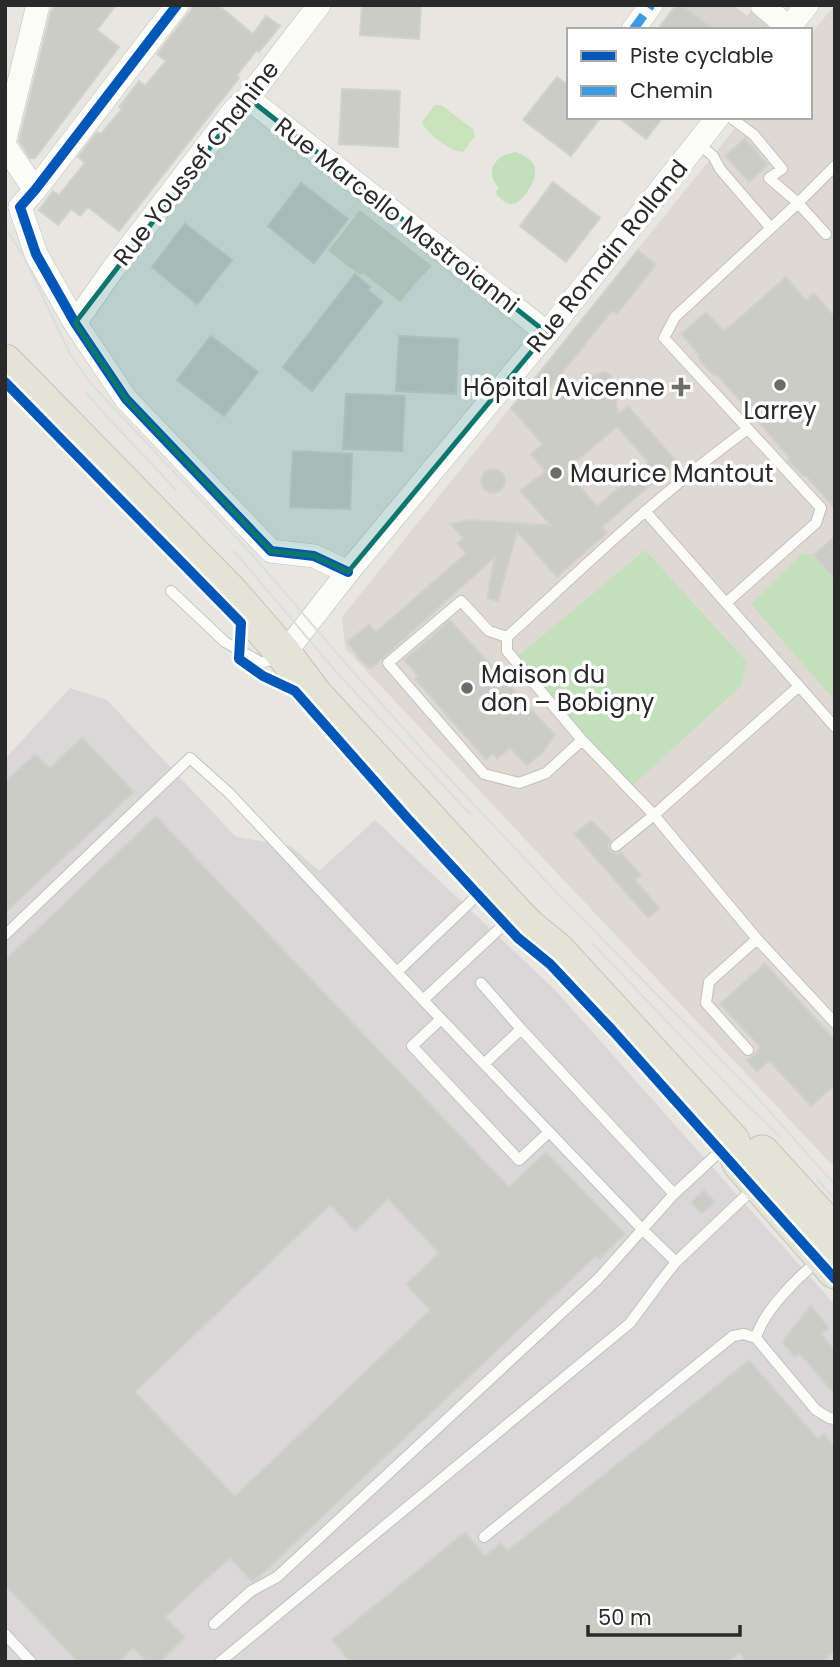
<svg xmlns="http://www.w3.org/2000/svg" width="840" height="1667" viewBox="0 0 840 1667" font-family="Poppins,sans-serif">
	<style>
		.industrial { fill: #d9d7d8 }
		.medical { fill: #e0d8d3 }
		.green { fill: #c3e0bd }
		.pitch { fill: #cae3bc }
		.plaza { fill: #d5d4cf }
		.building { fill: #ccccc7; stroke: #d2d2cd; stroke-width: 2; fill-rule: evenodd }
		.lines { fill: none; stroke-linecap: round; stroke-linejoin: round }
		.lane-casing { stroke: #c2c1c0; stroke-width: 12 }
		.street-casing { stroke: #c2c1c0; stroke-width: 24 }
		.primary-casing { stroke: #c4c4c2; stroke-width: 37 }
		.lane { stroke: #fbfbfa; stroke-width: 10 }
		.street { stroke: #fbfbfa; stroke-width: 23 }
		.primary { stroke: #e4e4d6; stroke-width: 35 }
		.tram { stroke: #deddde; stroke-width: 2 }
		.quiet { stroke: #3d9ce1; stroke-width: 9; stroke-dasharray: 18 9; stroke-linecap: butt }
		.cycleway-casing { stroke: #fff; stroke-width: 15 }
		.cycleway { stroke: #0057b8; stroke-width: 10 }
		.marked { fill: #0f766e; fill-opacity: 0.2; stroke: #0f766e; stroke-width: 5; stroke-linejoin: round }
		.poi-dot { fill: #6c6c6a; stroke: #fff; stroke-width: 2.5 }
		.labels { text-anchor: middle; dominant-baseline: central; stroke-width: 7; stroke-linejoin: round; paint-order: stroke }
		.street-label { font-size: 24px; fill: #2a2a2a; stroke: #fff }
		.poi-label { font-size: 24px; fill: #2a2a2a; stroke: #fff; text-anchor: start }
	</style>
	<rect width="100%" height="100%" fill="#e7e6e1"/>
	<path class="industrial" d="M70,688L107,700L236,837L291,846L319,871L375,820L554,989L835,1305V1662H5V759Z"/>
	<path class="medical" d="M835,5V1168L345,648L342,617L744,117H810V35Z"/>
	<path class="green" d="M516,152C541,161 539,176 525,195C521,199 518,204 511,204C506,204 501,199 497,196L496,191L499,188C483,171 496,154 516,152Z
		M645,550L746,661L742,685L632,786L516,658Z
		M803,553L813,555L835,578V701L751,604Z"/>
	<path class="pitch" d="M435,105H441L473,129L475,136L463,152C451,152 426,133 422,122Z"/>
	<path class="plaza" d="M682,5H732L747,16L752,10L767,23L768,30H715Z
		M360,210L432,266L419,279L400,302L363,273L360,275L328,251Z"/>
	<path class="building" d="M56,5H116L97,30L119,47L35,158H30L19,141L51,11Z
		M195,5H218L253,34L266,16L280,26L259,52L257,50L237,75L239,78L119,231L88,207L80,216L71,209L58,225L39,210L53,191L59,195L85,163L78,157L97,132L101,134L122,109L119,107L139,81L145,86L166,61L157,54Z
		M362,5H421L419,39L360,35Z
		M676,5H682L715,30H657Z
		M557,77L569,86V117H601L571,156L523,120Z
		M342,89L400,91L398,147L339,144Z
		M618,117H663L646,139Z
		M745,138L768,165L749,182L725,156Z
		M553,182L600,218L566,262L520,226Z
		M301,183L348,219L314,263L268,226Z
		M185,224L232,260L197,304L152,267Z
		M638,250L656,265L617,314L612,311L542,398L603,372L608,373L614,379L618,414L628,406L677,462L602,527L607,533L557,577L517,532L498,601L487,598L494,558L371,669L362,662L347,642L369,624L376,632L466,553L457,543L463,538L450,524L470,520L550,525L520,491L545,471L531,454L542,444L511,408ZM617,427L648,462L597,506L566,470Z
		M355,274L370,287L368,290L382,302L312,391L283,367Z
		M786,277L806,300L814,293L835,317V509L806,476H803L788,461L789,457L717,375H713L698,358L699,355L681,334L706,312L724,331Z
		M211,336L258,372L224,416L177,380Z
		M399,336L458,339L456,394L396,391Z
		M346,394L405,396L402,451L343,449Z
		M293,451L352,454L350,509L290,507Z
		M481 481a12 12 0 1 1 24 0a12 12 0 1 1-24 0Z
		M835,536V580L813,555Z
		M450,620L555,735L543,752L527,766L510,748L497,759L493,754L486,760L415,679L418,676L404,660Z
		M82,737L134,792L5,913V782L35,754L50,768Z
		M156,816L509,1187L546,1152L625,1234L599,1259L596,1256L258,1578L252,1582L230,1558L165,1617L185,1637L160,1662H147L133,1648L118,1662H78L5,1585V960ZM388,1199L439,1253L406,1284L430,1310L235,1496L135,1392L330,1205L355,1231Z
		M591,820L611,840L608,847L610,851L617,854L621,852L641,875L635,880L660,908L648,918L574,834Z
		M765,963L835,1040V1085L811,1106L769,1061L757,1072L746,1060L754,1055L760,1047L720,1004Z
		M704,1190L715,1202L701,1214L691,1202Z
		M811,1305L829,1328L821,1334L835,1350V1395L799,1353L795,1357L782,1342Z
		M749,1360L818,1439L824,1434L835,1447V1651L821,1662H746L739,1653L728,1662H350L332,1640L465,1532L485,1556L501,1543L507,1551Z"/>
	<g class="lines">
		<defs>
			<path id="lane" d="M698,143L713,156L720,169L770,227
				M826,234L798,203L835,166
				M645,511L835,727
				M171,591L225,642L262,663L278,657
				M461,601L489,631L507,637V651L582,740L546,773L519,783L484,774L388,663Z
				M726,603L816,523L821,508L664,338L675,317L798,203L769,178L782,169L754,135L730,117
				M507,637C585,566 662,491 748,429
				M582,740L654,815L757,939L835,1023
				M616,846L654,815L798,687
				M511,918L423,1000L642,1229L676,1262L755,1187
				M5,935L190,758L229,793L423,1000
				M397,972L486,887
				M481,983L521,1029L484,1064
				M441,1019L412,1046L519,1160L549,1132
				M521,1029L674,1194
				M748,1050L706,1003L709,982L757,939
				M820,1259C798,1277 763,1311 756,1338L816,1410L829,1418L835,1419
				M484,1537L733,1336L744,1334L756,1338
				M214,1624L251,1591L277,1577L598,1279L674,1194L727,1145
				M5,1634L31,1662
				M220,1662L630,1323L661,1281L676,1262"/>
			<path id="street" d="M177,5L35,190L20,207L36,254L75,323L126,399L271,551L314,556L348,572
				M762,5L789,28
				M633,30L651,5
				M787,30L807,5
				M248,98L547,333
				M5,139L38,5
				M5,146L35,190
				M75,323L113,269L235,109L248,98L319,5
				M284,654L348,572L547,333L718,117"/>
			<path id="primary" d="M5,362L232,594L284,654L315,695L516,914L530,928L557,950L732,1141L740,1163L835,1271
				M762,1153L835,1233"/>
		</defs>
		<use href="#lane" class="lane-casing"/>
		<use href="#street" class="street-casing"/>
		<use href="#primary" class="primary-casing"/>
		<use href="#lane" class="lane"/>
		<use href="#street" class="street"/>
		<use href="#primary" class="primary"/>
		<path class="tram" d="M5,228L24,257L70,354L92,385L249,551L347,665L431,759L560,896L748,1087L835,1185
			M86,392L100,409L176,490
			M234,551L338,674L470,814
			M593,944L737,1095L780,1137
			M817,1179L835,1200"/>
		<path class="quiet" d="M633,30L651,5"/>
		<defs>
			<path id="cycleway" d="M177,5L35,190L20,207L36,254L75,323L126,399L271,551L314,556L348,572
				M5,382L241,623L239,659L263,676L295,691L408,819L478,895L518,938L550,964L613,1031L835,1279"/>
		</defs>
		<use href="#cycleway" class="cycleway-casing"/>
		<use href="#cycleway" class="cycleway"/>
	</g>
	<path class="marked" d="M248,98L547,333L348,572L314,556L271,551L126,399L75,323Z"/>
	<g class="poi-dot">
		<circle cx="780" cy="385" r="7"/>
		<path d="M677.5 376.5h7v7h7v7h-7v7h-7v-7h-7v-7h7z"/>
		<circle cx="556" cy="473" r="7"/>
		<circle cx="467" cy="688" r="7"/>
	</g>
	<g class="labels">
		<g class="street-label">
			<text transform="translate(196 163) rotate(-52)">Rue Youssef Chahine</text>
			<text transform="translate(397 215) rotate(38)">Rue Marcello Mastroianni</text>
			<text transform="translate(607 256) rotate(-51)">Rue Romain Rolland</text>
		</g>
		<g class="poi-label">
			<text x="665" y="387" text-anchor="end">Hôpital Avicenne</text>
			<text x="780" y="410" text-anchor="middle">Larrey</text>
			<text x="570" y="473">Maurice Mantout</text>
			<text x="481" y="674">Maison du<tspan x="481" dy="28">don – Bobigny</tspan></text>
		</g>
	</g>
	<rect width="840" height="1667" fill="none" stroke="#2a2a2a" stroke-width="14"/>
	<rect x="567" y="28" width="245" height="91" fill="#ffffff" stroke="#aaaaaa" stroke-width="2"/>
	<rect x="581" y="51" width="35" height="10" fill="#0057b8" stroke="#aaaaaa" stroke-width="2"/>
	<text x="630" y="63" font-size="21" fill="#2a2a2a">Piste cyclable</text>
	<rect x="581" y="86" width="35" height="10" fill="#3d9ce1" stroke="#aaaaaa" stroke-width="2"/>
	<text x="630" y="98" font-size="21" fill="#2a2a2a">Chemin</text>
	<path d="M588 1625v10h152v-10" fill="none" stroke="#2a2a2a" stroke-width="3.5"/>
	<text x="598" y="1625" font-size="21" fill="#2a2a2a" stroke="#ffffff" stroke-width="5" paint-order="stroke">50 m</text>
</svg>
